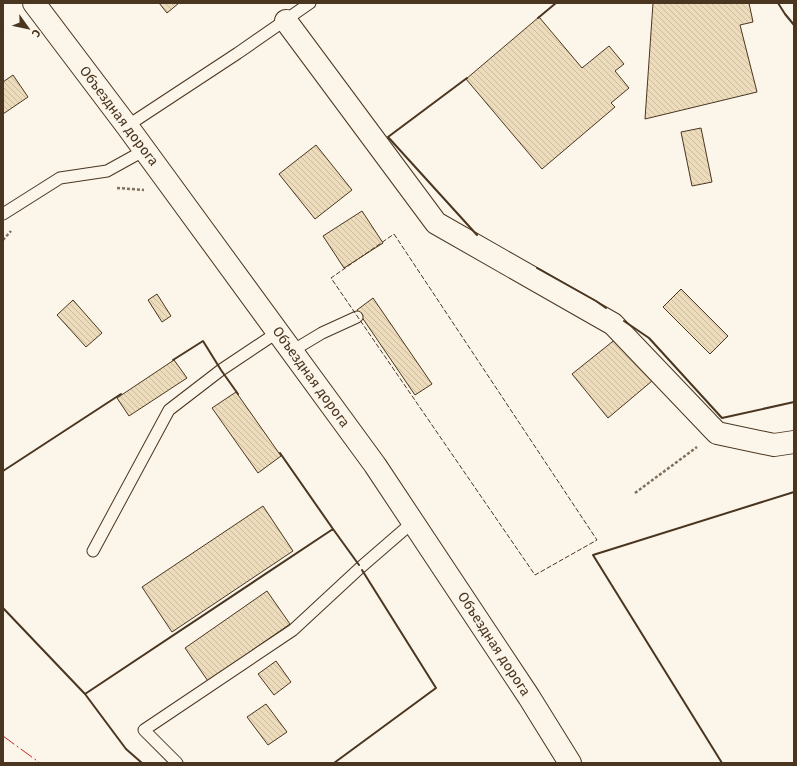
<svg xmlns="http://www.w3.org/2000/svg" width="797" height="766" viewBox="0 0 797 766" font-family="'Fira Sans',sans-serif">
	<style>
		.building { fill: url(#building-back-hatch); stroke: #4a3520 }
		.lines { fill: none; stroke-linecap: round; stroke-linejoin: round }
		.lane-casing { stroke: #4a3520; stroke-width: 13 }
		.street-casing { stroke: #4a3520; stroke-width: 24 }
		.primary-casing { stroke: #4a3520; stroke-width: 24 }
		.path { stroke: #7f6f5c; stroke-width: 2.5; stroke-dasharray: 3 2; stroke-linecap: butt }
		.lane { stroke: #fbf6e9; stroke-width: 11 }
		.street { stroke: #fbf6e9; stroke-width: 22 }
		.primary { stroke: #fbf6e9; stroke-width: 22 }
		.fence { stroke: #4a3520; stroke-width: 1; stroke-dasharray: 5 2; stroke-linecap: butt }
		.wall { stroke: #4a3520; stroke-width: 2 }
		.power { stroke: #c62828; stroke-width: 1; stroke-dasharray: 14 3 2 3; stroke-linecap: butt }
		.labels { text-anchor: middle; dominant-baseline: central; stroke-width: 3; stroke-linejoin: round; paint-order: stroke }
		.street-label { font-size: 14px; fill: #4a3520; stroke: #fbf6e9 }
	</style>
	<defs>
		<pattern id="building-back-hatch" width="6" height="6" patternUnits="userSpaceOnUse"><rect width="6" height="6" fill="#ecdcbc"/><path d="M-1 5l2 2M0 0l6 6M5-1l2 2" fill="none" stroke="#ccbda1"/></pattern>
	</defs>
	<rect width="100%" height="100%" fill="#fbf6e9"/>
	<path class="building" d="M159,3H179L167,13Z
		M653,3H749L753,22L740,25L757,92L645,119Z
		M539,17L582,68L609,46L624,64L615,71L629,88L611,103L615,107L542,169L466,79Z
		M13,75L28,97L3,114V82Z
		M701,128L712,182L692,186L681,132Z
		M316,145L352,190L315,219L279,174Z
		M362,211L383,243L344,268L323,236Z
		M681,289L728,336L710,354L663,307Z
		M157,294L171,316L162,322L148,300Z
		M373,298L432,384L415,395L357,310Z
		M73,300L102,333L86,347L57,315Z
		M617,338L652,381L608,418L572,374Z
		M174,360L187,378L129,416L117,398Z
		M236,392L281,456L258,473L212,408Z
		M263,506L293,551L172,632L142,587Z
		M267,591L290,624L208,681L185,648Z
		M276,661L291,682L274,695L258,674Z
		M266,704L287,732L268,745L247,717Z"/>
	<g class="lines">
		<defs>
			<path id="lane" d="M127,126L238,53L310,3
				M3,214L60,178L107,171L145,150
				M292,351L322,333L357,317
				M93,551L169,410L221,370L278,332
				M177,763L144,730L293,630L361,567L413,522"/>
			<path id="street" d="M286,21L436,223L613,324L717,433L774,445L794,442"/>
			<path id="primary" d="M34,3L127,126L375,465L529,697L570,763"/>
		</defs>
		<use href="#lane" class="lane-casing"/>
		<use href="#street" class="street-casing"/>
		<use href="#primary" class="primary-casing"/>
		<path class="path" d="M117,188L144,190
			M3,240L11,231
			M635,493L697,447"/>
		<use href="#lane" class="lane"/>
		<use href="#street" class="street"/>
		<use href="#primary" class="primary"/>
		<path class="fence" d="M394,234L597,540L535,575L331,278Z"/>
		<path class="wall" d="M778,3L785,14L794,25
			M538,18L556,3
			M467,78L388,137L477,235
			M537,268L596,301L606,308
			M624,321L649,338L722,418L794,402
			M173,360L203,341L221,370L238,394
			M3,471L121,394
			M332,530L333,529L359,565
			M3,608L85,694L333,529L280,453
			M85,694L126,749L142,763
			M334,763L436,688L362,570
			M722,763L593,555L794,492"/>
		<path class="power" d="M3,736L40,763"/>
	</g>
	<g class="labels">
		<g class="street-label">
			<text transform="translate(119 116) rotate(53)">Объездная дорога</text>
			<text transform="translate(311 377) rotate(54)">Объездная дорога</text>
			<text transform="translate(494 644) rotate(57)">Объездная дорога</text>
		</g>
	</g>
	<rect width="797" height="766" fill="none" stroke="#4a3520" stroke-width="8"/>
	<g transform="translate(28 28) rotate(123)" stroke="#fbf6e9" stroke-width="3" paint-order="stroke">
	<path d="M0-3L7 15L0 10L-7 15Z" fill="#4a3520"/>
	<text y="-6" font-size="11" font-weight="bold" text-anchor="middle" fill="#4a3520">С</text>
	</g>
</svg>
